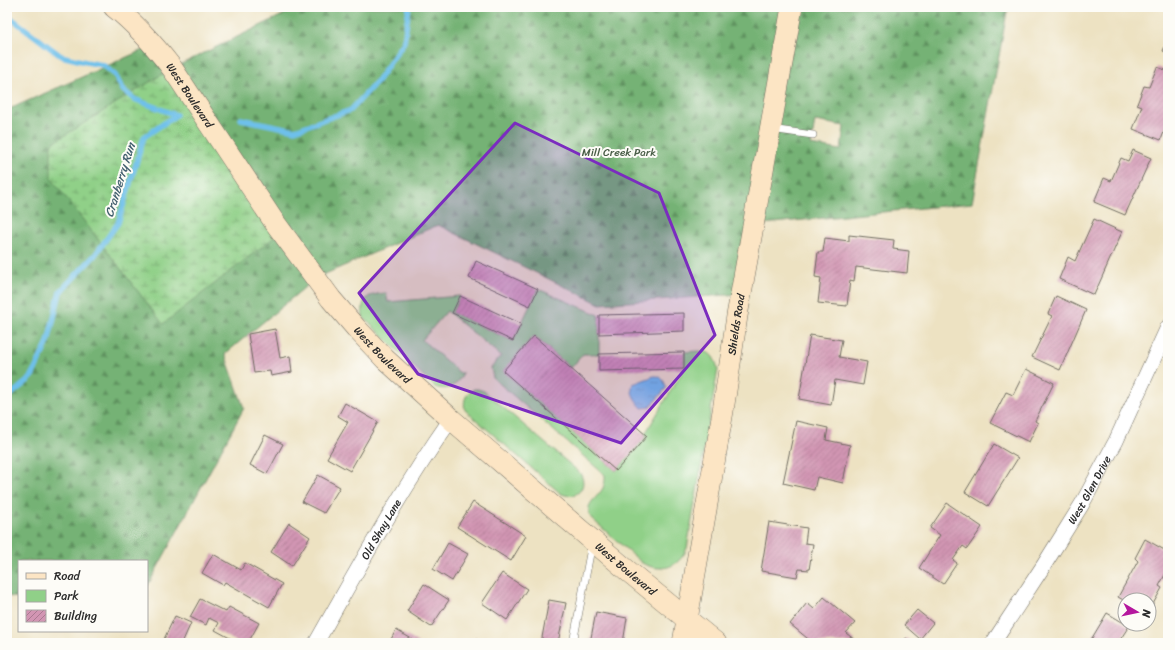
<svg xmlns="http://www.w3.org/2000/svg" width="1175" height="650" viewBox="0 0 1175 650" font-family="Sriracha,sans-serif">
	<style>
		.green { fill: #90d088; stroke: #5e7e5a }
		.forest { fill: url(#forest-firs); stroke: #506e50; fill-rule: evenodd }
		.wetland { fill: url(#wetland-marsh); stroke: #5e7e5a }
		.water { fill: url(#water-ripples); stroke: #4c768a }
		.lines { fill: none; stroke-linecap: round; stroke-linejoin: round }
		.stream { stroke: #6ec0ea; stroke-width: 5.5 }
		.building { fill: url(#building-hatch) }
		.lane-casing { stroke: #6f6b60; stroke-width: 8 }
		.street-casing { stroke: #6f6b60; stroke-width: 16 }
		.secondary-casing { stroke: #6f6b60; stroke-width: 22 }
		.lane { stroke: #fff; stroke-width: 7 }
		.street { stroke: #fff; stroke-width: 15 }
		.secondary { stroke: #fce5c4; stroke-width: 21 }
		.marked { fill: #7b2cbf; fill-opacity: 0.2; stroke: #7b2cbf; stroke-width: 3; stroke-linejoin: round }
		.labels { text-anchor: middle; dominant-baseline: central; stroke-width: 4; stroke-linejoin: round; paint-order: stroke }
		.street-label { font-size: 11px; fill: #2b2b2b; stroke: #fdfcf7 }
		.park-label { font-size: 11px; fill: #495d47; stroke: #fdfcf7 }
		.water-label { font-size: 12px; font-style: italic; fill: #425f6e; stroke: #fdfcf7 }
	</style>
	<defs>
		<pattern id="forest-firs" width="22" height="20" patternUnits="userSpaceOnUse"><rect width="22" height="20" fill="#74b274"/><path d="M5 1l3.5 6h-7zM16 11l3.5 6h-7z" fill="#5f915f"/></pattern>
		<pattern id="wetland-marsh" width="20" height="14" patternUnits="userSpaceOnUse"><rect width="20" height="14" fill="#90d088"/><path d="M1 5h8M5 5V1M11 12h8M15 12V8" fill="none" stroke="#76a96f"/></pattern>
		<pattern id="water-ripples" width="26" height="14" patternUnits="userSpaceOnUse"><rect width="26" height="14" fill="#6ec0ea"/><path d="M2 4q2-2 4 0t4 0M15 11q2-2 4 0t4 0" fill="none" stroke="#5b9cbe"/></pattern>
		<pattern id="building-hatch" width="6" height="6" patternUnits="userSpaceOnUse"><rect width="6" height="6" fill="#d295b3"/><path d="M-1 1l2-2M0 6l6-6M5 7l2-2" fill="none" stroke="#ab7a92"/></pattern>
	</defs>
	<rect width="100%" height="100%" fill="#fdfcf7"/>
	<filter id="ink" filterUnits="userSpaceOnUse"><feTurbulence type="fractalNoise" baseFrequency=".025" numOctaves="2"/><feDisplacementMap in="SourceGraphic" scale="8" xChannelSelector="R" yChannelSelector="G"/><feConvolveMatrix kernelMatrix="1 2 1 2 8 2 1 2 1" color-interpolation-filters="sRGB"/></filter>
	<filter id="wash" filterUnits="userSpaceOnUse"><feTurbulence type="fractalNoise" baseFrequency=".012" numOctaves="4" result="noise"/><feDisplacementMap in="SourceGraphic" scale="16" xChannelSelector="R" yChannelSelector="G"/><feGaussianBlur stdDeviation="0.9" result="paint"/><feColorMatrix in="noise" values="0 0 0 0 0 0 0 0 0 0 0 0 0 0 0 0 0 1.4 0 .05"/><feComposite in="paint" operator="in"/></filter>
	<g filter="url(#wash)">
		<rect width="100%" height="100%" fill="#ede2c2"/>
		<path class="green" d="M538,289L599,315V354H583L571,368L534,336L503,371L616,471L647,436L645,434L684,369V352C703,351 712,347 718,369L687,548C679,568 661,573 642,563L591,518C583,504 597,499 603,488C605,483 605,480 605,475L493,378L491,368L501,356L447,311L422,340L460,373H463C457,385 449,392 435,387L363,317C361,296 368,295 386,293L388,302L460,296L452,313L513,341Z
			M474,389H478L484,391L579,472C590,486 576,502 560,493L465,410C463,401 465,394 474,389Z"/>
		<path class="forest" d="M299,7H1010L1007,12L972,203L754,225L741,294L600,304L438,225L316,278L225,354L244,408L147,587V561H19V598L7,596V110L154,45L173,68ZM815,121L844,126L841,150L811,145Z"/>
		<path class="wetland" d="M172,68L282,231L163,324L51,178V144Z"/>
		<path class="water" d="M654,376C661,375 665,381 666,388L650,407L642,408C636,401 629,393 633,384Z"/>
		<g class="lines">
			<path class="stream" d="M7,15L61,56L86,62L103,65L115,75L123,90L134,99L176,115
				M241,119L295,130L351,110L378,80L404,42L409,7
				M7,398L31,378L48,342L60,292L95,255L118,223L144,137L176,115"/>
		</g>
		<g id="blocks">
			<path class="building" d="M1168,39V53L1163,51Z
				M1157,67L1168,71V121L1161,140L1133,129L1142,106L1137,104L1144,86L1149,87Z
				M1133,150L1151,158L1125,215L1094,202L1104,178L1111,181L1121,158L1128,161Z
				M1094,219L1122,232L1094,295L1059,279L1068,257L1075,261Z
				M849,235L894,240L893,249L909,251L907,273L856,267L854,281L850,280L847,306L818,303L821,278L815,277L818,252H823L825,238L849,241Z
				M476,261L538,289L530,306L469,278Z
				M460,296L521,324L513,341L452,313Z
				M1056,296L1086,310L1060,370L1032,357L1052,316L1048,314Z
				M684,313V331L599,334V315Z
				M275,329L280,358L290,356L292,372L271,376L270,371L254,373L248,334Z
				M810,335L842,340L839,357L867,362L863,385L835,380L831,405L799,399Z
				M534,336L647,436L616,471L503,371Z
				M684,352V369L599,371V354Z
				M1026,369L1054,383L1035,421L1038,423L1029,442L990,423L1006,392L1013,395Z
				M345,403L378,422L350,471L327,458L348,422L338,416Z
				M796,421L828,428L826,440L850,445L843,483L817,477L814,490L783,483Z
				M265,435L283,444L267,474L250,465Z
				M994,444L1018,458L988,506L965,492Z
				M318,475L340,487L324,513L302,502Z
				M473,502L526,536L511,561L457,527Z
				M947,503L982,527L967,549L963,546L953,560L957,563L943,584L919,568L940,535L930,528Z
				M769,522L807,528L805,543L813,544L809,570L799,569L797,577L761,571Z
				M289,523L310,537L292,566L271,552Z
				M1145,539L1168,552V569L1159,586L1162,588L1153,604L1149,602V600L1142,598L1141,600H1125V601L1118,597L1138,561L1135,558Z
				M448,543L468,554L452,581L433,569Z
				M213,554L241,570L245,563L282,584L269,607L225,582L223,585L202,573Z
				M502,573L527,589L507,620L482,603Z
				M424,584L449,600L431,627L407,611Z
				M824,597L855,623L846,633L855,640L852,643H813L790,624L807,603L814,609Z
				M200,599L226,612L229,607L259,623L248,643H239L215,630L219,623L209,618L206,625L190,617Z
				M549,600L566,603L558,643H541Z
				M917,610L933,623L920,639L904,625Z
				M596,612L627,618L623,643H590Z
				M1107,613L1129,626L1118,643H1089Z
				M175,616L191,623L182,643H173L164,639Z
				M396,630L419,643H389Z
				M906,638L913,643H902Z
				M476,639L483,643H474Z"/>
		</g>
	</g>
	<g filter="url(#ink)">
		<use href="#blocks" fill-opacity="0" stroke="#6f6b60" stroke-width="1"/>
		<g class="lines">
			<defs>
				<path id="lane" d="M771,129L813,135
					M573,643L592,543"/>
				<g id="street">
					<path id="s1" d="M316,643C359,567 401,490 451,419"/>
					<path id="s2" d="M993,643L1044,565L1082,504L1116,441L1168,327"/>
				</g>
				<g id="secondary">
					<path id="s3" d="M114,7C136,24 155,46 172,68L273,220L331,299L356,328L385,359L451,419L628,571L716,643"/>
					<path id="s4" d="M683,643L723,411L737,316L792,7"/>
				</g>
			</defs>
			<use href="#lane" class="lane-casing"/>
			<use href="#street" class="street-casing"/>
			<use href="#secondary" class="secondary-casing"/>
			<use href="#lane" class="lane"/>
			<use href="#street" class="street"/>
			<use href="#secondary" class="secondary"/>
		</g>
	</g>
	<path class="marked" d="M515,123L659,193L715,335L621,443L418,374L359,293Z"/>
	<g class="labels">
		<g class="street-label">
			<text stroke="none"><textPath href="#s3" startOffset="117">West Boulevard</textPath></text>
			<text stroke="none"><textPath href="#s4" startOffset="323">Shields Road</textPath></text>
			<text stroke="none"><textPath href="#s3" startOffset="441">West Boulevard</textPath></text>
			<text stroke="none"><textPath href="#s2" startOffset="181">West Glen Drive</textPath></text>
			<text stroke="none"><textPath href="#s1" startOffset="131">Old Shay Lane</textPath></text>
			<text stroke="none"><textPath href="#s3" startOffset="765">West Boulevard</textPath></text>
		</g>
		<g class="park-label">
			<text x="619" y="152">Mill Creek Park</text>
		</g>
		<g class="water-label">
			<text transform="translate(120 180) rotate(-73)">Cranberry Run</text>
		</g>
	</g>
	<rect width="1175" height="650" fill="none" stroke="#fdfcf7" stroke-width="24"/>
	<rect x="18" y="560" width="130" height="72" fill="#fdfcf7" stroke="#a9a8a5"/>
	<rect x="26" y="573" width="20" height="6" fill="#fce5c4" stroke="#a9a8a5"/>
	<text x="54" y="580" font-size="12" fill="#2b2b2b">Road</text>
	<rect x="26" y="590" width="20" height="12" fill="#90d088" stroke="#a9a8a5"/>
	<text x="54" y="600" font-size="12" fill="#2b2b2b">Park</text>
	<rect x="26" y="610" width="20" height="12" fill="url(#building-hatch)" stroke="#a9a8a5"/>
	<text x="54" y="620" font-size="12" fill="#2b2b2b">Building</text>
	<g transform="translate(1137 612) rotate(99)"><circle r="19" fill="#fdfcf7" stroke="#a9a8a5"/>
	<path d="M0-3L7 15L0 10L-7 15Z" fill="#b5179e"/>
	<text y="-6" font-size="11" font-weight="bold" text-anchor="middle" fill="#2b2b2b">N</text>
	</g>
</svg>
